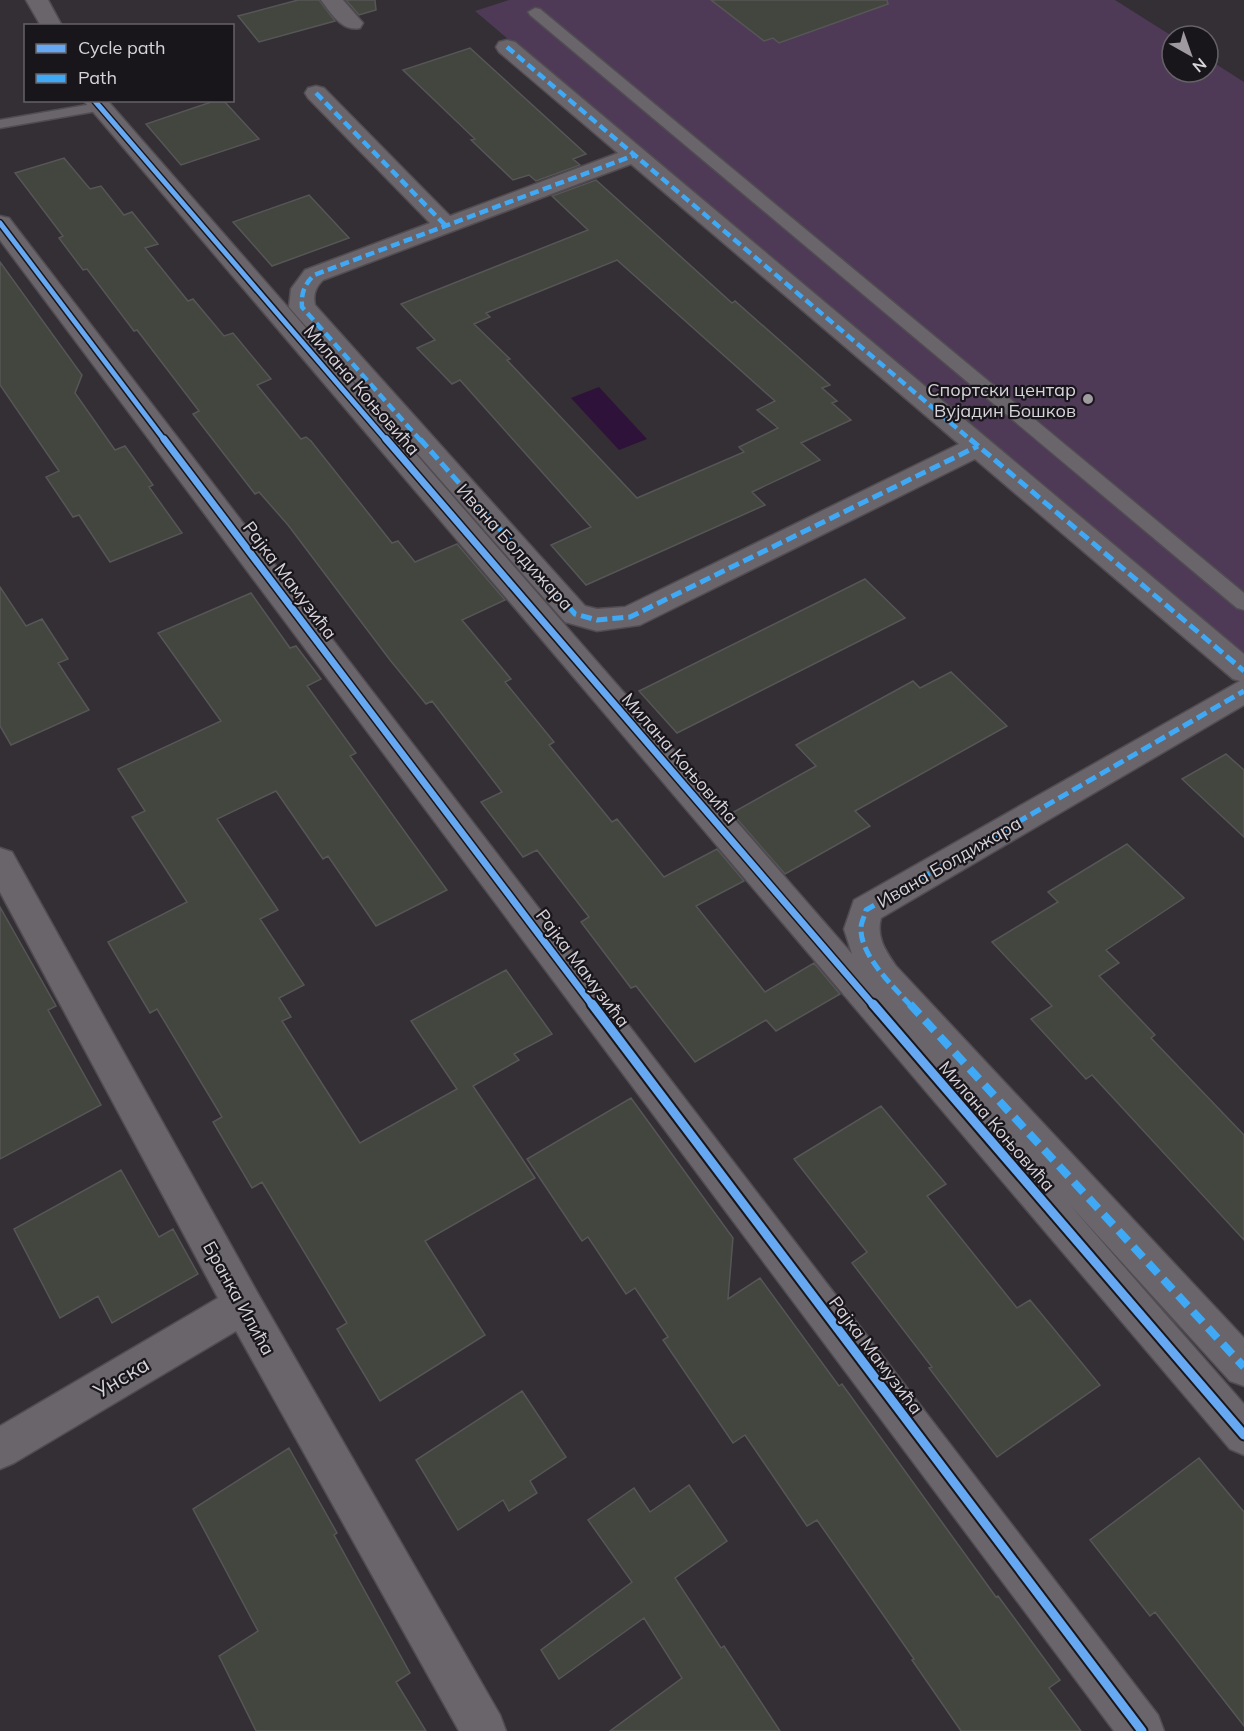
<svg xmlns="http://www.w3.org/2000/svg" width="1244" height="1731" viewBox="0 0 1244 1731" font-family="Mulish,sans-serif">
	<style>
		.green { fill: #4e3a57 }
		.water { fill: #2e123a }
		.building { fill: #43463f; stroke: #575657; stroke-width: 1.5; fill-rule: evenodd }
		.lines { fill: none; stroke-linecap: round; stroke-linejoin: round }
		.service-casing { stroke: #504c51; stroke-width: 3 }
		.minor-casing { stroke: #504c51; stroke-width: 3 }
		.service { fill: #69656a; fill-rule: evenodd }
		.minor { fill: #69656a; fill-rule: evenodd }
		.quiet-far2 { stroke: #3fa9f5; stroke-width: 4.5; stroke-dasharray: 9 4.5; stroke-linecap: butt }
		.quiet-far1 { stroke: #3fa9f5; stroke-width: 5; stroke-dasharray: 11 5; stroke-linecap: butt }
		.quiet { stroke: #3fa9f5; stroke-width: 8; stroke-dasharray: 14 8; stroke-linecap: butt }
		.cycleway-far2-casing { stroke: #19161b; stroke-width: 8 }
		.cycleway-far1-casing { stroke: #19161b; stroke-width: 10 }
		.cycleway-casing { stroke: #19161b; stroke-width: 13 }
		.cycleway-far2 { stroke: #66a8f1; stroke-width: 5 }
		.cycleway-far1 { stroke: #66a8f1; stroke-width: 7 }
		.cycleway { stroke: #66a8f1; stroke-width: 9 }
		.poi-dot { fill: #9e9aa0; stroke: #19161b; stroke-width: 2 }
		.labels { text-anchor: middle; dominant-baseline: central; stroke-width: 4.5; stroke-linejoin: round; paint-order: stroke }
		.poi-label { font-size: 18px; fill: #d7d3da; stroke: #19161b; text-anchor: end }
		.street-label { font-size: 18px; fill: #d7d3da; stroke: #19161b }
		.near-street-label { font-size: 21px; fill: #d7d3da; stroke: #19161b }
	</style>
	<rect width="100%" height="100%" fill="#332f34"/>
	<path class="green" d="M509,0H1115L1172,36V72H1208V59L1244,82V666L475,11Z"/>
	<path class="water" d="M599,387L647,439L619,450L571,398Z"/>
	<path class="building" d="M298,0H319L335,21L259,42L238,16Z
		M346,0H375L376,10L359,15Z
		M711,0H887L888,4L779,43L773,38L764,41Z
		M470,48L586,154L573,159L580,165L536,181L529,175L513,180L471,140L475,139L403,70Z
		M217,100H223L259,139L181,165L146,124Z
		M64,158L90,189L101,186L124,215L132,212L158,244L145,248L188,301L193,299L224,336L233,333L271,379L257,385L301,439L306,437L311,441L392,543L398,541L415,562L457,544L505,600L462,620L511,679L505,682L554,742L549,745L612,822L617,819L664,877L717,849L744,881L696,906L765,992L814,963L840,994L776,1031L766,1020L695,1062L636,986L631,988L581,922L589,917L537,850L523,857L481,802L502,792L432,701L426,704L390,660L288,525L259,492L255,494L193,414L199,411L137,330L134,331L87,269L83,270L59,238L63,236L15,173Z
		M596,180L732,303L735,301L830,385L822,388L837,401L832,403L851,420L801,443L820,460L752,492L765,505L586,585L551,545L591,527L460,380L452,384L417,348L435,340L401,304L588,230L552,196ZM617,260L775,401L757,410L778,428L739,447L744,452L637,498L507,360L510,359L474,324L490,317L486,313Z
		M309,195L349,238L272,266L233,222Z
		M0,262L82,375L75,393L115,450L125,446L153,485L149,487L182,533L110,562L79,515L73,517L46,477L59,471L0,385Z
		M865,579L905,618L677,733L639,691Z
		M0,587L26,626L42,619L68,659L58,663L89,710L11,745L0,726Z
		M251,593L290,648L296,646L321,679L307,686L356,753L350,756L447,890L376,926L328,856L323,859L276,791L217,819L278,910L260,919L304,985L279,998L291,1017L282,1021L360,1143L457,1089L411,1021L506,970L552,1034L514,1054L519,1060L473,1086L535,1178L425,1241L485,1335L380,1401L337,1329L347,1323L262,1182L252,1188L213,1122L222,1117L157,1009L150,1013L108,942L187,902L132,817L145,811L118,769L221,721L158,633Z
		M951,672L1007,726L855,811L870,826L785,874L732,813L816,766L796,745L913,681L920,688Z
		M1226,754L1244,770V837L1182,779Z
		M1127,844L1184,898L1106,950L1119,963L1099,976L1155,1035L1151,1038L1244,1135V1240L1092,1075L1086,1079L1031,1019L1052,1006L992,942L1058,902L1048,892Z
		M0,907L56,1006L48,1010L101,1105L0,1159Z
		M631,1098L733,1238L728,1299L760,1278L839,1386L842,1384L996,1597L998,1596L1060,1680L1049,1688L1081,1731H961L912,1660L914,1659L817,1520L807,1526L745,1435L733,1443L663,1340L668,1337L635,1288L626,1294L588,1237L582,1241L527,1159Z
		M881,1106L946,1184L927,1196L1017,1308L1030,1300L1100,1385L997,1457L929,1368L932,1367L852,1263L867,1252L794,1159Z
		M121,1170L159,1237L173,1229L198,1274L112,1323L98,1296L60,1318L14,1229Z
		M522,1391L566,1457L530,1481L537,1493L509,1511L503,1500L458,1530L416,1460Z
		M289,1448L337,1533L334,1535L410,1673L396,1682L426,1731H256L219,1656L258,1631L193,1509Z
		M1199,1458L1244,1512V1726L1155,1612L1150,1616L1090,1540Z
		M689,1485L727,1541L675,1578L721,1648L724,1646L780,1731H610L682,1678L644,1618L559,1679L541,1650L632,1582L588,1520L634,1488L650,1512Z"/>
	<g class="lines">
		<defs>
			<path id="service" d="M535,8L540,9L1244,593V610L1237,608L530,15L528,12Z
				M98,103L103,104L105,107L103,110L0,128V120Z"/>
			<path id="minor" d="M26,0H48L62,26H41Z
				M321,0H343L363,23L360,28C342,32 331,13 321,0Z
				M507,40L515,42L1244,654V705L881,918C876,937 885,950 896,966L1244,1338V1386L1230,1381L1070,1205L1244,1404V1455L1230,1449L83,100H107L852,954L844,929L854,900L1240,681L1233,679L975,459L640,625L597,631L565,622L289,307L291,289L305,270L430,223L308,98L305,93L308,88L316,86L324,88L450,216L618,153L499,52L496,47L499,42ZM631,164L959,444L625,607L597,609L585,606L315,305C313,295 315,288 323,280Z
				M0,216L9,218L1158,1715L1164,1731H1114L0,240Z
				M0,848L12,852L257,1292L500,1715L506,1731H459L236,1331L14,1463L0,1469V1426L218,1298L0,892Z"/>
		</defs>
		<use href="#service" class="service-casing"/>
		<use href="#minor" class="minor-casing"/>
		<use href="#service" class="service"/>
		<use href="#minor" class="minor"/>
		<path class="quiet-far2" d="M507,47L972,441
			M316,93L446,226
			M421,441L302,307C301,293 304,285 314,275L635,155"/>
		<path class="quiet-far1" d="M420,439L575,614L597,620L630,617L978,446
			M970,439L1244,671
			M911,1006C894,987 860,956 861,928C861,922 865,916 866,910L1244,691"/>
		<path class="quiet" d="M910,1004L1244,1367"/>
		<defs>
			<path id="cycleway-far2" d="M94,100L387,441
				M0,223L165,441"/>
			<path id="cycleway-far1" d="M164,439L593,1006
				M386,439L874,1006"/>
			<path id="cycleway" d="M592,1004L1142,1731
				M873,1004L1244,1435"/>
		</defs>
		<use href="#cycleway-far2" class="cycleway-far2-casing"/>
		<use href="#cycleway-far1" class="cycleway-far1-casing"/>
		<use href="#cycleway" class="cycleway-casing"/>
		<use href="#cycleway-far2" class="cycleway-far2"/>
		<use href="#cycleway-far1" class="cycleway-far1"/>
		<use href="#cycleway" class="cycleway"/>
	</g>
	<circle class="poi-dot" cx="1088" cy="399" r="6"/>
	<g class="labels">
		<g class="poi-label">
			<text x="1076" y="389">Спортски центар<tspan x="1076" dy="21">Вујадин Бошков</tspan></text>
		</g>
		<g class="street-label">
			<text transform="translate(362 390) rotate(49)">Милана Коњовића</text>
			<text transform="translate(515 547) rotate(48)">Ивана Болдижара</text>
			<text transform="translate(290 580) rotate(53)">Рајка Мамузића</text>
			<text transform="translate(680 758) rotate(49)">Милана Коњовића</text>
			<text transform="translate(949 862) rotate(-30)">Ивана Болдижара</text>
			<text transform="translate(583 968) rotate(53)">Рајка Мамузића</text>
			<text transform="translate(997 1126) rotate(49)">Милана Коњовића</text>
			<text transform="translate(239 1298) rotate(61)">Бранка Илића</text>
			<text transform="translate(876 1355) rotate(53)">Рајка Мамузића</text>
		</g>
		<g class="near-street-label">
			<text transform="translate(121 1377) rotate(-31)">Унска</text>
		</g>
	</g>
	<rect x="24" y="24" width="210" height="78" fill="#19161b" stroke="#656267" stroke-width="1.5"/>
	<rect x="36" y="44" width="30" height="9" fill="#66a8f1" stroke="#656267" stroke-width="1.5"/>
	<text x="78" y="54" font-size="18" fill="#d7d3da">Cycle path</text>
	<rect x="36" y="74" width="30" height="9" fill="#3fa9f5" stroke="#656267" stroke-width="1.5"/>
	<text x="78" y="84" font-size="18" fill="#d7d3da">Path</text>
	<g transform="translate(1190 54) rotate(140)"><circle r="28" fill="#19161b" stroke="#656267" stroke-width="1.5"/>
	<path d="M0-4.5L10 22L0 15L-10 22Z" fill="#9e9aa0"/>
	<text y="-9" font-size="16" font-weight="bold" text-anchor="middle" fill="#d7d3da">N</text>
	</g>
</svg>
